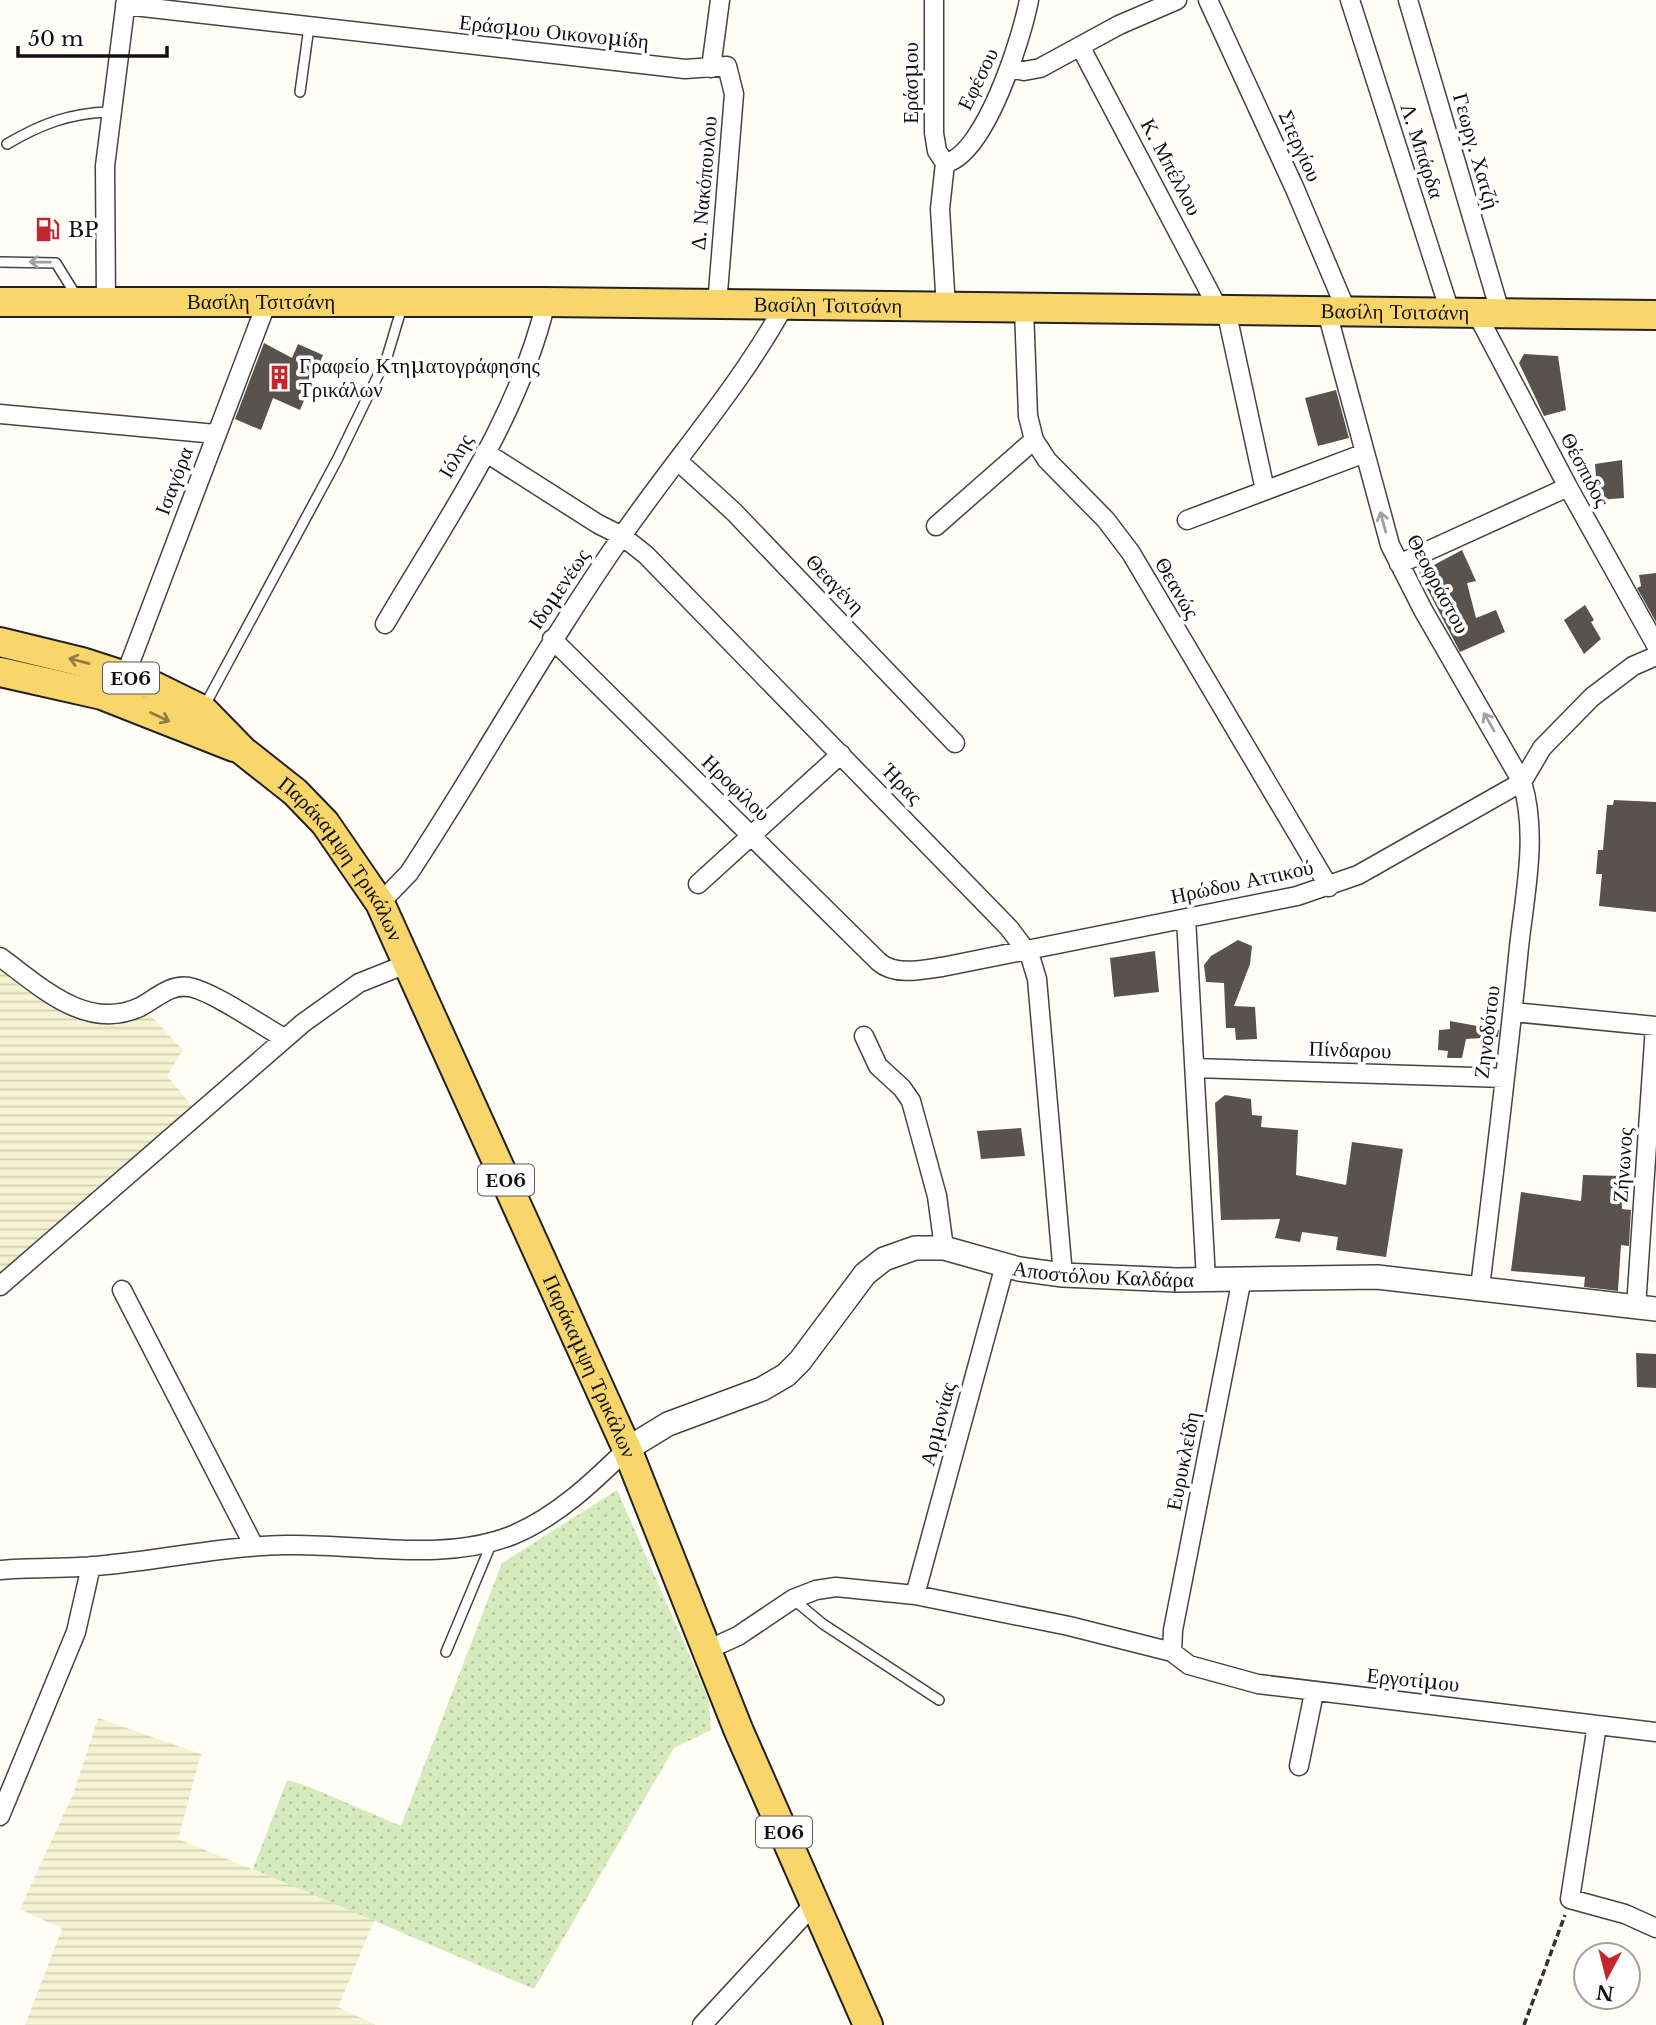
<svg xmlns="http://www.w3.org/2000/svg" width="1656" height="2025" viewBox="0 0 1656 2025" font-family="'Libre Baskerville',serif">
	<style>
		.farmland { fill: url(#farmland-rules) }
		.grass { fill: url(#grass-dots) }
		.building { fill: #5a524d }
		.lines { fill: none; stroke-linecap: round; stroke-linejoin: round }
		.service-casing { stroke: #444; stroke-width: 12 }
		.minor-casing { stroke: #444; stroke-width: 21 }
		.tertiary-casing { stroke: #444; stroke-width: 26 }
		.primary-casing { stroke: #222; stroke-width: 32 }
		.path { stroke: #333; stroke-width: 3.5; stroke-dasharray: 7 3.5; stroke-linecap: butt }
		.service { stroke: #fff; stroke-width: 9 }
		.minor { stroke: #fff; stroke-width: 18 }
		.tertiary { stroke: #fff; stroke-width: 23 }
		.primary { stroke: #f9d66b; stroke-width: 28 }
		.oneway { stroke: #a0a0a0 }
		.oneway2 { stroke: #917d42 }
		.labels { text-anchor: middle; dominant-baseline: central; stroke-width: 7; stroke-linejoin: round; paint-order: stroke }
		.shield { fill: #fff; stroke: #585858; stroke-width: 2 }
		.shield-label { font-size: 19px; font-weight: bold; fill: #111 }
		.street-label { font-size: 21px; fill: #111; stroke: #fff }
		.poi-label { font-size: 21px; fill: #111; stroke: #fff; text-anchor: start }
	</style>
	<defs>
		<pattern id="farmland-rules" width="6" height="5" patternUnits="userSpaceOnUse" patternTransform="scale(1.75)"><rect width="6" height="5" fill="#f6f3d4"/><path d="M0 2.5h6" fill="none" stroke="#d2cfb5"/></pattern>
		<pattern id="grass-dots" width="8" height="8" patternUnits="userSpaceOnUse" patternTransform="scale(1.75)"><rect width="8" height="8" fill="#d5ebbd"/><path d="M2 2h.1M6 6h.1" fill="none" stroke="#b6c8a1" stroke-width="1.8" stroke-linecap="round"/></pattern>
	</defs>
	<rect width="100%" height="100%" fill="#fffdf5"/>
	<path class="farmland" d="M0,968L49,1002L146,1011L183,1050L167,1076L194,1108L0,1277Z
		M98,1718L201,1754L178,1839L375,1919L338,2007L376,2025H25L62,1929L20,1909L74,1792Z"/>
	<path class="grass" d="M617,1490L709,1700L711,1730L674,1748L534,1989L253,1869L287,1780L307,1786L401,1826L502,1563Z"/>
	<path class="building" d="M264,343L292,358L298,344L323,355L300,410L273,398L261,430L235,419Z
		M1524,354L1558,356L1566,410L1544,416L1519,363Z
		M1336,390L1349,438L1318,446L1305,398Z
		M1622,460L1624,498L1598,500L1595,464Z
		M1462,550L1476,581L1467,583L1476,618L1496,610L1505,632L1460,652L1419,573Z
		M1656,573V622L1637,588L1641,586L1639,575Z
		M1585,605L1594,620L1591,622L1601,639L1584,654L1564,620Z
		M1614,800L1656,802V912L1599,906L1602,874H1596L1598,850H1603L1607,805H1613Z
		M1238,940L1252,946L1250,964L1234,1006L1255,1007L1257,1039L1236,1040L1235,1028H1226L1224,983L1206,982L1204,965L1211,956Z
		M1155,951L1159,992L1114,997L1110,958Z
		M1450,1021L1499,1030L1498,1037L1466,1039L1462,1058H1447L1448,1051L1438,1050L1439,1030L1450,1029Z
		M1225,1095L1251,1099L1252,1115L1262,1116L1261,1127L1298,1130L1296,1175L1346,1185L1352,1142L1403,1149L1386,1257L1336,1250L1338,1237L1302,1232L1300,1242L1275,1238L1280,1219L1221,1220L1215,1103Z
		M1021,1128L1025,1156L981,1159L977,1131Z
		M1583,1175L1621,1176L1622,1209L1631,1210L1629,1246L1621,1245L1618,1291L1584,1287L1585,1277L1511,1271L1521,1192L1581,1201Z
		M1636,1353L1656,1354V1388L1637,1387Z"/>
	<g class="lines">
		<defs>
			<path id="service" d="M300,92L309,27
				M7,144C41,124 70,113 109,112
				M0,262L56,263L77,297
				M204,707L337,460L387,357L402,307
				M794,1600L823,1624L939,1700
				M446,1652L492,1542"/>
			<path id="minor" d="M934,0V133L937,151L945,163
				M1208,0L1295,189L1347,312
				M1350,0L1451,315
				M1408,0L1501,315
				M125,5L685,69L727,66L734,94L717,305
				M1080,46L1219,310
				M711,68L720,0
				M1010,68L1024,71L1040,68L1119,25L1177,0
				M945,163C985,156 1022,37 1029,0
				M945,163L940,209L946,308
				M106,303L105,166L126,0
				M1024,309L1028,416L1034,440L1047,460L1106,520L1131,553L1329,887
				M1226,310L1265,490
				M1327,312L1390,545L1423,610L1522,782C1538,834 1525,893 1519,947C1508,1060 1494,1173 1480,1287
				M1478,316L1568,487L1656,645
				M0,414L216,434
				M485,452L598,524L622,536L646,555L1009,928L1030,956L1037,979L1063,1275
				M678,461L734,512L955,743
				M1187,520L1365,453
				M936,526L1034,440
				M1399,564L1568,487
				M385,624C445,521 518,420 546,302
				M552,639L879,962C895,976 922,970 942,967L1297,896L1358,875L1522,782L1542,748L1592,697L1633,666L1656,656
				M125,676L267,302
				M698,884L841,754
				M380,903L409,873C482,762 546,645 622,536C675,459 738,389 784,306
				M1186,918L1206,1279
				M0,957C40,986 86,1032 140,1007C156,999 169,984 189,987C212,991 261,1025 284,1038
				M1513,1012L1656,1026
				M864,1036L878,1066L902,1088L911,1101L937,1196L944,1248
				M1195,1068L1505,1078
				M0,1286L303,1023L359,983L409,963
				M122,1290L254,1546
				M1636,1307L1655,1026
				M0,1570C35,1567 71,1569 106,1565C166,1559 225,1546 286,1545C359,1543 443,1563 513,1535C558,1516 593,1482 627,1449
				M915,1595L1005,1265
				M707,1650L738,1636L793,1599L816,1590L836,1587L915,1595L1069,1626L1172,1652
				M1172,1652L1189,1665L1258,1684L1656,1732
				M1172,1652L1173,1630L1242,1278
				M1597,1725L1570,1899L1625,1914L1656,1928
				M1299,1766L1314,1693
				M0,1816L76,1632L91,1566
				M702,2025L815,1903"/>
			<g id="tertiary">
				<path id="s1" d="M627,1449L668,1424L762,1389L786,1375L800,1361L865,1274L884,1259L915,1248H944L1019,1269L1063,1275L1177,1280L1377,1277L1656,1309"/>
			</g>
			<g id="primary">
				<path id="s2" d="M0,302H546L1656,315"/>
				<path id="s3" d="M0,642L82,662L150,684L203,710L243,751L295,792L325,823L380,903L627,1449L738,1729L868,2025"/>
				<path d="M0,672L102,695L234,747"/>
			</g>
		</defs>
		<use href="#service" class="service-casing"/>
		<use href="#minor" class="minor-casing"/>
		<use href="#tertiary" class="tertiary-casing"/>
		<use href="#primary" class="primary-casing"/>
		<path class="path" d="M1524,2025L1565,1915"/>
		<use href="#service" class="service"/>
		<use href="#minor" class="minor"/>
		<use href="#tertiary" class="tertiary"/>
		<use href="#primary" class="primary"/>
	</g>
	<defs><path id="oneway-shaft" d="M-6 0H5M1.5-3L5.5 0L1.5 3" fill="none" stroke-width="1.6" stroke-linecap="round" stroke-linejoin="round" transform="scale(1.75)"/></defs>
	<g class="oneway">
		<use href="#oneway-shaft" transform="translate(40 262) rotate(-179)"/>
		<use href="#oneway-shaft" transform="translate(1383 522) rotate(-105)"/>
		<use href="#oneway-shaft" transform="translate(1489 722) rotate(-120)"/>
	</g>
	<g class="oneway2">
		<use href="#oneway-shaft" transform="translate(79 661) rotate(-165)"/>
		<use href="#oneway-shaft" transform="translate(160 717) rotate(25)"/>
	</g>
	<defs>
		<symbol id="fuel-bare" viewBox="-9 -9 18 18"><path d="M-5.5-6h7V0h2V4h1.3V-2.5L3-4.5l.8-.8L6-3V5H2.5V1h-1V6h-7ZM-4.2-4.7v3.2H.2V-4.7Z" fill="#c4262e" stroke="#fff" stroke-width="2.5" paint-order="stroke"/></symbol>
		<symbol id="building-bare" viewBox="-9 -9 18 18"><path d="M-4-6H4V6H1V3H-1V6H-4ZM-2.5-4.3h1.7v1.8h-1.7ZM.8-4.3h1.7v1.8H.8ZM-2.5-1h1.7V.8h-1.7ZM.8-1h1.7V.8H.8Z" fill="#c4262e" stroke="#fff" stroke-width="2.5" paint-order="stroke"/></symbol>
	</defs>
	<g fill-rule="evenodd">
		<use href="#fuel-bare" x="30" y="212" width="35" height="35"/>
		<use href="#building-bare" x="262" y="360" width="35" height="35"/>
	</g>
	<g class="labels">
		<g class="shield">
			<rect x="103" y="662.5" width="56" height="31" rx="5"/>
			<rect x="478" y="1164.5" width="56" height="31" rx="5"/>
			<rect x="756" y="1816.5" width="56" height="31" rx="5"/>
		</g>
		<g class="shield-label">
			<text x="131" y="678">ΕΟ6</text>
			<text x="506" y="1180">ΕΟ6</text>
			<text x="784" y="1832">ΕΟ6</text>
		</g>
		<g class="street-label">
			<text transform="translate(554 32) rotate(6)">Εράσμου Οικονομίδη</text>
			<text transform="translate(978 79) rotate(-64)">Εφέσου</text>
			<text transform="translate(911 83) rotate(-90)">Εράσμου</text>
			<text transform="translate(1300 146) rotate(66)">Στεργίου</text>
			<text transform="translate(1422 151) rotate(72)">Λ. Μπάρδα</text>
			<text transform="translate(1476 151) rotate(74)">Γεωργ. Χατζή</text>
			<text transform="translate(1171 167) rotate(62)">Κ. Μπέλλου</text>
			<text transform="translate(704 183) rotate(-85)">Δ. Νακόπουλου</text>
			<text stroke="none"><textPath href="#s2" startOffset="261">Βασίλη Τσιτσάνη</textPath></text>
			<text stroke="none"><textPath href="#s2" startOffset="828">Βασίλη Τσιτσάνη</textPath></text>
			<text stroke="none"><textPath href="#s2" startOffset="1395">Βασίλη Τσιτσάνη</textPath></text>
			<text transform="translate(456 456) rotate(-60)">Ιόλης</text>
			<text transform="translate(1585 470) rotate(62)">Θέσπιδος</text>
			<text transform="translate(174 481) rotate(-69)">Ισαγόρα</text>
			<text transform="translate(835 584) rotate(46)">Θεαγένη</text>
			<text transform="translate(1438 584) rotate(62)">Θεοφράστου</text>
			<text transform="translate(1177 588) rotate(60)">Θεανώς</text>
			<text transform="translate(559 589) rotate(-56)">Ιδομενέως</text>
			<text transform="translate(902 784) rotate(46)">Ήρας</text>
			<text transform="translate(736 788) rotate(44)">Ηροφίλου</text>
			<text stroke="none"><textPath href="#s3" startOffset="420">Παράκαμψη Τρικάλων</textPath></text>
			<text transform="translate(1242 882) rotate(-12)">Ηρώδου Αττικού</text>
			<text transform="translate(1487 1032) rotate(-83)">Ζηνοδότου</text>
			<text transform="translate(1350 1050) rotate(2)">Πίνδαρου</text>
			<text transform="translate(1623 1165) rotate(-86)">Ζήνωνος</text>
			<text stroke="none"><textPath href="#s1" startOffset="553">Αποστόλου Καλδάρα</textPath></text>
			<text stroke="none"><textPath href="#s3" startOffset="987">Παράκαμψη Τρικάλων</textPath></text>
			<text transform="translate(938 1424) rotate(-75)">Αρμονίας</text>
			<text transform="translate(1183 1461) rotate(-79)">Ευρυκλείδη</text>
			<text transform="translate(1413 1680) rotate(6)">Εργοτίμου</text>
		</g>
		<g class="poi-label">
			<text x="68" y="230">BP</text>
			<text x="299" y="366">Γραφείο Κτηματογράφησης<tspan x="299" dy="24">Τρικάλων</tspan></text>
		</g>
	</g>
	<g transform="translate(1607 1976) rotate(187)"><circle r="33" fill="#ffffff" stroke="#a0a0a0" stroke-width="2"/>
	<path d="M0-5L12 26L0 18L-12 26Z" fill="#c4262e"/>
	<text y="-10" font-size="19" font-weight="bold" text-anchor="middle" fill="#111111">N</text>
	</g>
	<path d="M18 46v10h149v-10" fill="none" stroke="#111111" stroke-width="3.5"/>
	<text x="28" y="46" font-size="21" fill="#111111" stroke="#ffffff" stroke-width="5" paint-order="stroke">50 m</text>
</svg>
